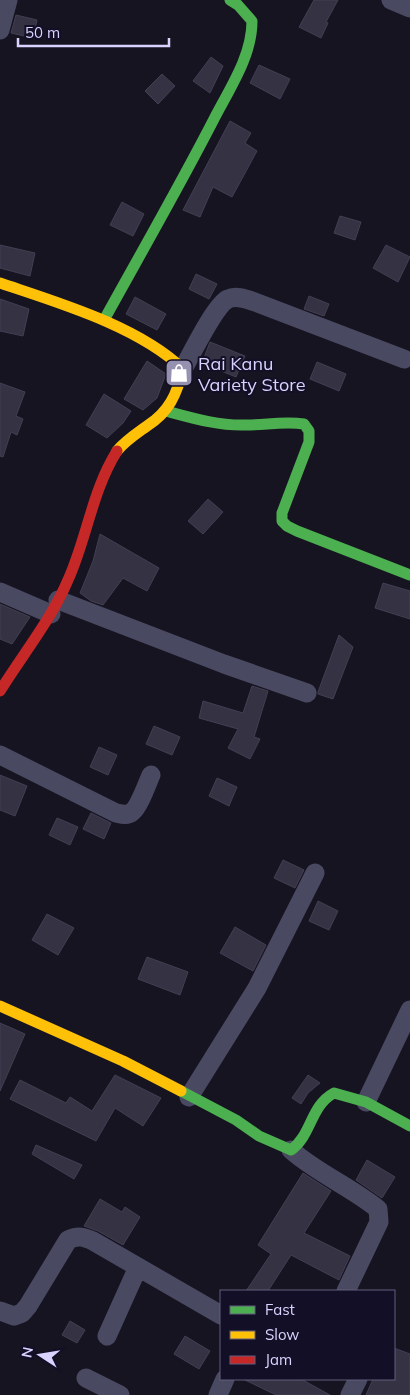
<svg xmlns="http://www.w3.org/2000/svg" width="410" height="1395" viewBox="0 0 410 1395" font-family="Mulish,sans-serif">
	<style>
		.building { fill: #343243; stroke: #433f54 }
		.lines { fill: none; stroke-linecap: round; stroke-linejoin: round }
		.street { stroke: #4a4962; stroke-width: 19 }
		.fast { stroke: #4caf50; stroke-width: 11 }
		.slow { stroke: #ffc107; stroke-width: 11 }
		.jam { stroke: #c62828; stroke-width: 11 }
		.labels { text-anchor: middle; dominant-baseline: central; stroke-width: 4; stroke-linejoin: round; paint-order: stroke }
		.poi-label { font-size: 18px; fill: #d9d4ff; stroke: #130f26; text-anchor: start }
	</style>
	<rect width="100%" height="100%" fill="#161421"/>
	<path class="building" d="M314,0H338L326,22L328,23L321,38L299,27Z
		M16,15L37,20L33,38L11,33Z
		M211,57L223,66L210,93L193,81Z
		M259,65L290,79L280,99L250,83Z
		M162,74L175,86L158,104L145,91Z
		M230,121L251,133L245,143L257,151L232,197L213,187L200,217L183,210Z
		M122,202L144,214L133,236L110,225Z
		M340,216L361,222L355,240L334,233Z
		M0,245L35,253L30,276L0,268Z
		M386,245L410,257L398,282L373,268Z
		M196,274L217,284L209,299L189,289Z
		M309,296L329,304L324,316L304,309Z
		M135,297L166,314L157,330L126,314Z
		M0,299L29,309L23,336L0,331Z
		M210,342L245,356L236,377L202,363Z
		M147,361L166,374L157,398L143,410L124,399Z
		M317,362L346,374L339,391L310,379Z
		M0,383L25,392L16,416L23,419L17,435L11,432L3,457L0,456Z
		M104,394L131,411L123,423L107,438L86,425Z
		M208,499L223,512L203,534L188,521Z
		M100,534L159,568L147,591L123,578L103,605L91,601L80,593L93,561Z
		M383,583L410,591V619L375,608Z
		M0,604L30,617L12,644L0,639Z
		M339,635L353,647L333,699L318,694V692Z
		M252,686L268,691L254,737L260,739L250,759L228,748L238,729L199,718L203,701L243,713Z
		M154,726L180,737L172,755L146,744Z
		M99,747L117,755L108,775L90,767Z
		M0,775L27,786L15,816L0,810Z
		M217,778L237,787L229,806L209,796Z
		M91,813L111,823L104,839L83,829Z
		M57,818L78,827L70,845L49,835Z
		M283,860L304,870L295,888L274,878Z
		M318,901L338,911L329,930L309,921Z
		M47,914L74,928L58,955L32,940Z
		M235,927L266,945L253,971L220,953Z
		M147,957L188,972L180,995L138,979Z
		M0,1023L25,1034L0,1091Z
		M115,1075L161,1098L143,1126L115,1108L96,1141L10,1099L20,1080L66,1103L70,1097L92,1111Z
		M308,1075L320,1083L308,1093L301,1104L292,1098Z
		M36,1145L82,1165L74,1179L32,1154Z
		M367,1160L395,1177L382,1198L356,1180Z
		M303,1173L331,1191L304,1233L350,1256L339,1280L291,1255L268,1291H246L271,1254L258,1245Z
		M100,1199L122,1212L125,1207L140,1217L123,1245L98,1231L84,1226Z
		M70,1321L85,1330L77,1343L62,1335Z
		M185,1336L210,1351L199,1369L174,1354Z
		M394,1348L410,1354V1395H366L373,1379H394Z
		M243,1379H301L330,1395H276Z"/>
	<g class="lines">
		<path class="street" d="M391,0L410,8
			M0,30L8,0
			M183,369C191,355 215,305 228,299C236,295 246,299 255,302L404,359
			M0,592L51,614
			M58,600L224,664L307,693
			M0,755L116,813C121,814 127,816 132,812C139,807 147,784 151,775
			M189,1097L257,988L315,873
			M366,1102L410,1010
			M291,1150C317,1173 351,1187 378,1209L379,1222L346,1291
			M0,1311L14,1316L22,1313L28,1306L68,1240C78,1235 84,1237 93,1241L221,1315
			M107,1336L138,1267
			M86,1378L120,1395
			M218,1395L225,1379
			M350,1395L358,1379"/>
		<path class="fast" d="M104,320C141,253 179,187 214,119C230,88 252,56 252,21L238,5L230,0
			M166,411C192,418 219,426 246,425C266,425 284,421 304,424L309,431V442L282,513V521L287,526L297,531L410,575
			M181,1091L236,1120L259,1136L291,1150C312,1135 310,1106 334,1093L366,1102L410,1126"/>
		<path class="slow" d="M0,283C59,303 138,326 183,369C177,394 169,412 147,426C136,434 125,441 117,451
			M0,1006L123,1061L181,1091"/>
		<path class="jam" d="M0,691C23,654 51,620 68,580C87,538 92,491 117,451"/>
	</g>
	<defs>
		<symbol id="shop-square" viewBox="-11 -11 22 22"><rect x="-9" y="-9" width="18" height="18" rx="4" fill="#9591b1" stroke="#130f26"/><path d="M-5-2.5h2.3a2.7 3.5 0 0 1 5.4 0H5L5.5 6h-11ZM-1.5-2.5h3a1.5 2.3 0 0 0-3 0Z" fill="#fff"/></symbol>
	</defs>
	<g fill-rule="evenodd">
		<use href="#shop-square" x="163" y="357" width="32" height="32"/>
	</g>
	<g class="labels">
		<g class="poi-label">
			<text x="198" y="363">Rai Kanu<tspan x="198" dy="21">Variety Store</tspan></text>
		</g>
	</g>
	<rect x="220" y="1290" width="175" height="90" fill="#130f26" stroke="#625e7d"/>
	<rect x="230" y="1306" width="25" height="8" fill="#4caf50" stroke="#625e7d"/>
	<text x="265" y="1315" font-size="15" fill="#d9d4ff">Fast</text>
	<rect x="230" y="1331" width="25" height="8" fill="#ffc107" stroke="#625e7d"/>
	<text x="265" y="1340" font-size="15" fill="#d9d4ff">Slow</text>
	<rect x="230" y="1356" width="25" height="8" fill="#c62828" stroke="#625e7d"/>
	<text x="265" y="1365" font-size="15" fill="#d9d4ff">Jam</text>
	<g transform="translate(40 1355) rotate(282)" stroke="#130f26" stroke-width="4" paint-order="stroke">
	<path d="M0-4L9 19L0 12L-9 19Z" fill="#d9d4ff"/>
	<text y="-8" font-size="14" font-weight="bold" text-anchor="middle" fill="#d9d4ff">N</text>
	</g>
	<path d="M18 38v8h151v-8" fill="none" stroke="#d9d4ff" stroke-width="2.5"/>
	<text x="25" y="38" font-size="15" fill="#d9d4ff" stroke="#130f26" stroke-width="4" paint-order="stroke">50 m</text>
</svg>
